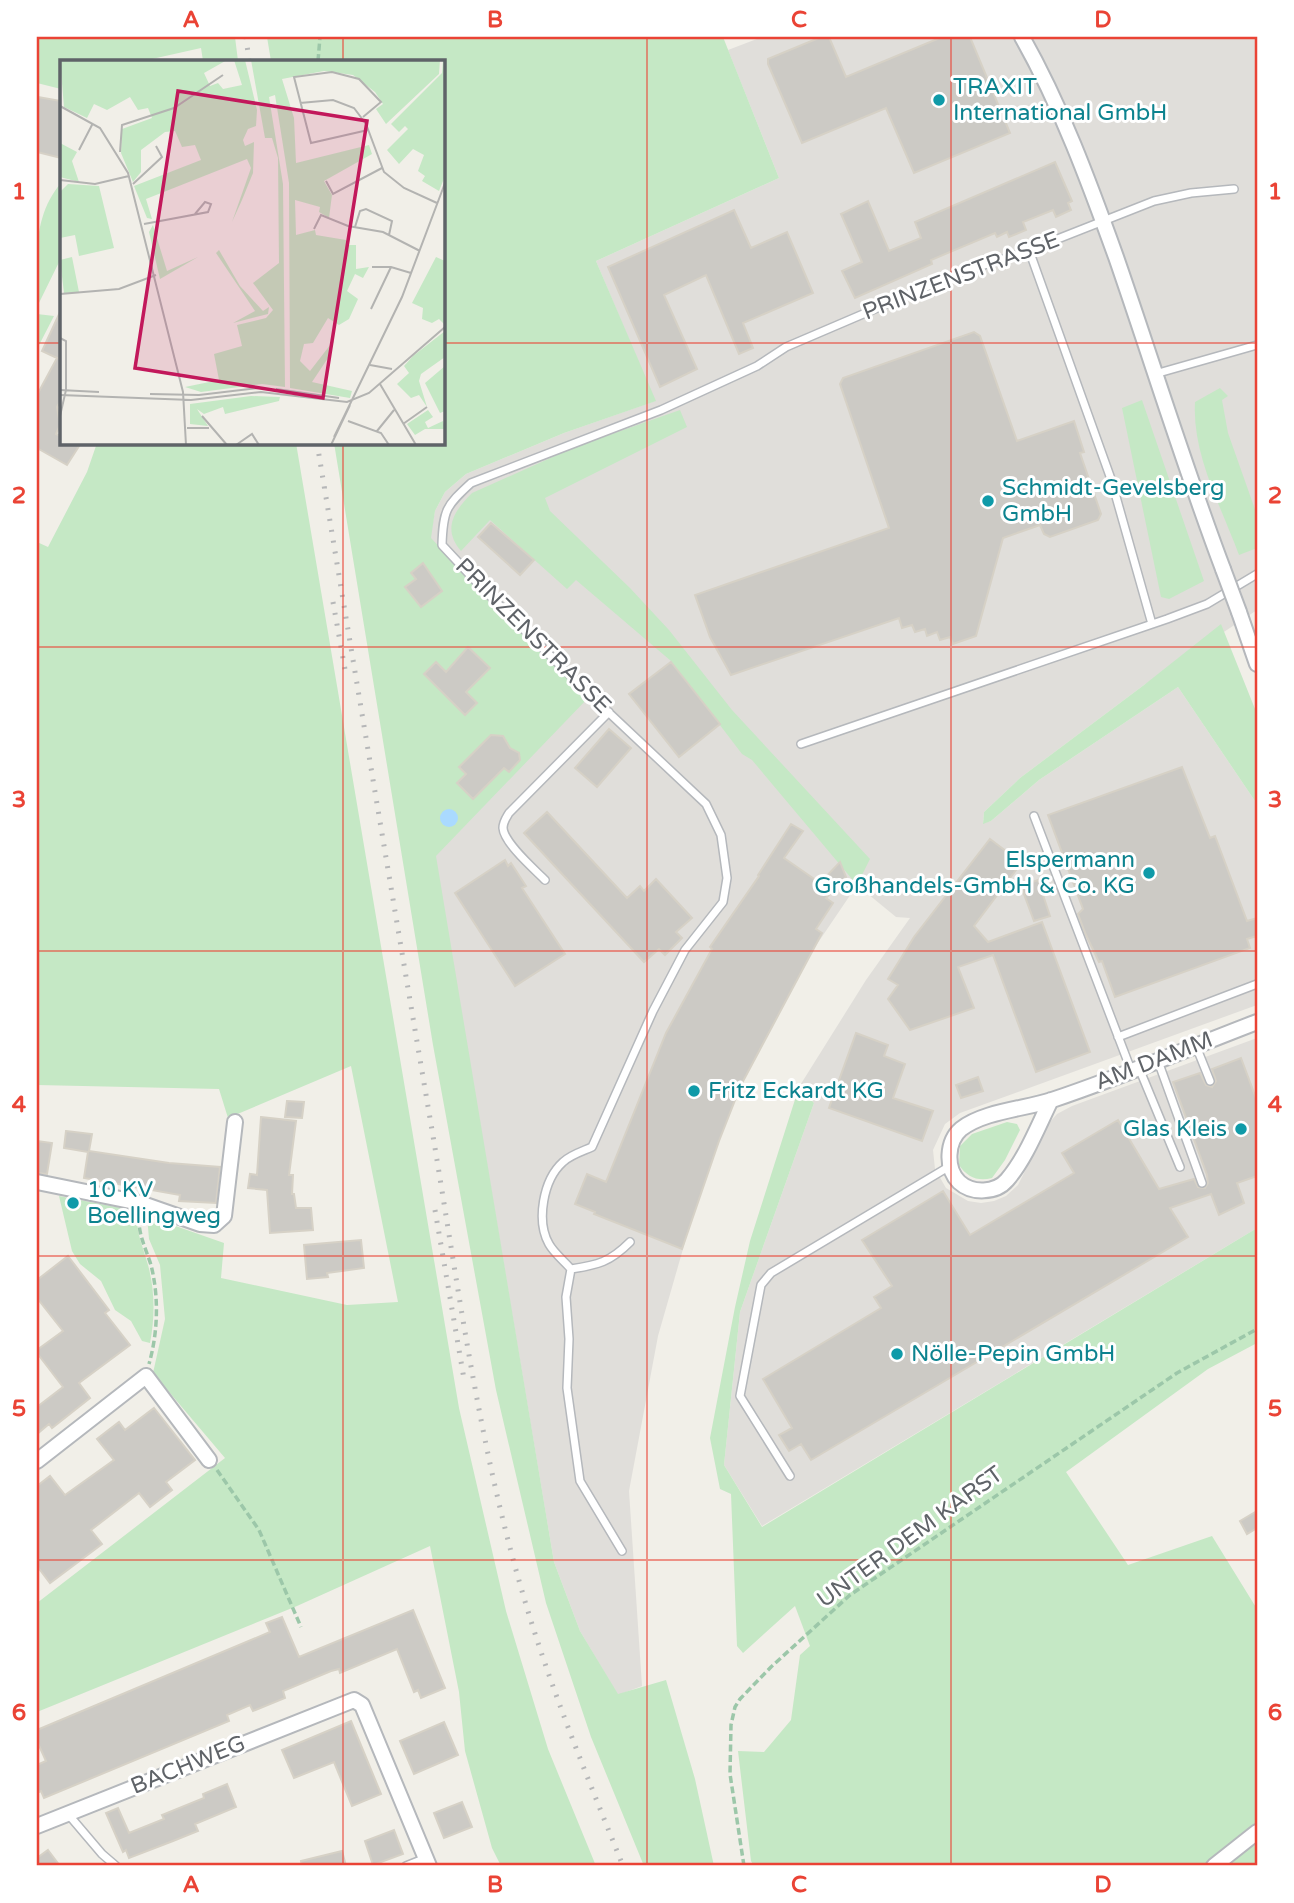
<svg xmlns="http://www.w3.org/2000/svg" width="1294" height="1903" viewBox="0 0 1294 1903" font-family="'Varela Round',sans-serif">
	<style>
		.industrial { fill: #e0deda }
		.green { fill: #c5e8c5 }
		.water { fill: #aadaff }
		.building { fill: #cccac5; stroke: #d6d1c6; stroke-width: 2 }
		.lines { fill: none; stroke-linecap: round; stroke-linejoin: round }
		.service-casing { stroke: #b5b8bc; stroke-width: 10 }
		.minor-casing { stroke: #b5b8bc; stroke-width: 18 }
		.path { stroke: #9cc7a9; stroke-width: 3.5; stroke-dasharray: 7 3.5; stroke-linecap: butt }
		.service { stroke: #fff; stroke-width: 7 }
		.minor { stroke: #fff; stroke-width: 14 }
		.rail { stroke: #b6b7b8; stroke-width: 5; stroke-dasharray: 2 9; stroke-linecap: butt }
		.minor-bridge-casing { stroke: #b5b8bc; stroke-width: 18; stroke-linecap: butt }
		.minor-bridge { stroke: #fff; stroke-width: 14 }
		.grid { fill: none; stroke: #ea4335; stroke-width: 2; stroke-opacity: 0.55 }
		.culture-dot { fill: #0f9aa8; stroke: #fff; stroke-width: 2.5 }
		.labels { text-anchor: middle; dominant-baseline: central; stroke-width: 6; stroke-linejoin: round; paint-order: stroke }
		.culture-label { font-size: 23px; fill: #0d838f; stroke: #fff; text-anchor: start }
		.street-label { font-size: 23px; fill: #5f6368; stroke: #fff }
		.inset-road { fill: none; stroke: #b3b3b1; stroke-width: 2 }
		.view { fill: #c2185b; fill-opacity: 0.15; stroke: #c2185b; stroke-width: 3.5 }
		.inset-edge { fill: none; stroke: #5f6368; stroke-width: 3.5 }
		.neatline { fill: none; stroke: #ea4335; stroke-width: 2.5 }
		.grid-label { font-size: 23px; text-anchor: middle; font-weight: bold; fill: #ea4335 }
	</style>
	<rect width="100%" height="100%" fill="#f1efe8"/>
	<path class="industrial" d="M762,37H1257V610L1144,685L1020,778L984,812L983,823L991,821L1039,780L1178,687L1257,804V1005L960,1113L945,1124L933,1150L935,1169L946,1188L968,1201L981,1203L994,1201L1006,1196L1018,1185L1049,1123L1057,1114L1072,1106L1257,1038V1228L762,1526L724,1465L740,1312L814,1103L799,1087L866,980L910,918L896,917L857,885L792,981L743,1077L709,1160L683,1249L658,1336L629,1491L642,1686L618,1695L580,1631L554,1562L375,501L399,492L430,537L435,511L445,492L466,474L564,433L655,401L596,261L779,178L728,50Z"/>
	<path class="green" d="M37,37H235L238,61H203L201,48L143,61H61V89L37,83Z
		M267,37H723L779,178L596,261L656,401L564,433L466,474L445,492L435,511L431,538L483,593L589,697L436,856L554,1562L580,1631L618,1694L666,1680L695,1779L714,1866H644L591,1737L546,1603L496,1390L433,1045L334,443H443V61H271Z
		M61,183V258L37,307C37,264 31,218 61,183Z
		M37,314L54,316L37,349Z
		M1220,388L1228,396L1222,400L1228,433L1257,515V548L1239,555C1221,506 1192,455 1195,402Z
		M1142,400L1204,581L1169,599L1161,597L1122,408Z
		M680,410L687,427L545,498L550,511L630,588L669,630L732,710L870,859L857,885L752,760L742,754L671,661L576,580L567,589L490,520L461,551C442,529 454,511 472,493L575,447Z
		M97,443H296L459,1408L506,1611L548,1749L596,1866H501L492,1848L465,1751L459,1692L430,1546L297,1606L37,1712V1603L225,1458L153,1373L165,1319L160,1265L149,1239L147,1216L224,1243L221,1278L347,1305L398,1302L351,1066L228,1118L219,1089L37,1085V542L48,547L87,472Z
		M1221,624L1257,714V804L1178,687L1039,780L991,821L983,824L984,812L1020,778L1144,685Z
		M799,1087L814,1103L740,1312L724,1465L762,1527L1257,1228V1343L1208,1369L1066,1472L1128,1565L1212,1536L1257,1609V1866H754L751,1861L738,1751L764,1752L791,1720L800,1655L810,1646L795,1606L743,1653L737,1646L731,1494L720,1489L710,1438L735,1307L750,1241Z
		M1007,1122L1017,1124L1020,1130L1005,1160L992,1178C978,1182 967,1177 959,1165L960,1146L972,1134Z
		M59,1196L137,1211C135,1230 143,1247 148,1265C155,1290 155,1318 150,1343L142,1341L131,1321L115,1310L101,1281L80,1264L72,1251Z"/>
	<path class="water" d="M440 818a9 9 0 1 1 18 0a9 9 0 1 1-18 0Z"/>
	<path class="building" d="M821,37H829L846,77L942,37H970L1010,133L914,173L886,108L802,143L768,64V59Z
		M38,97L61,101V158L37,152Z
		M1055,162L1072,201L1068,203L1071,210L1056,217L1053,210L1023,222L1026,230L1009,237L1007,232L997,237L995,233L931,260L932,264L855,298L842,271L862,262L841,214L868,201L889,251L921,238L915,222Z
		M734,210L751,248L787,232L813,293L743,323L753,348L739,354L706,275L664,295L697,369L660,387L608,267Z
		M61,310V400L57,407L60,425L56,434L61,436V443H81L67,465L37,448V395L57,358L42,351Z
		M974,332L980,336L1017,441L1074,421L1084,452L1080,453L1101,514L1098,520L1050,537L1044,534L1040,525L1003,538L976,636L953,644L950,637L940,640L937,632L927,636L925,629L915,632L912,625L902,628L899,618L731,675L710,637L695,595L889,528L840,384L843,378Z
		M491,523L534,560L520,575L478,537Z
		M423,563L442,591L421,607L405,587L416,579L411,573Z
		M468,647L490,668L466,692L477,703L465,715L424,674L436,662L446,672Z
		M671,662L720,724L679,757L629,694Z
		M609,729L631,748L597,787L575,768Z
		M491,735L503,736L510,748L519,753L520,760L509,772L504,768L473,799L457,783L466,774L459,767Z
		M1182,767L1210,838L1215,836L1247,921L1257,918V936L1247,939L1250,948L1115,997L1102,961L1099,962L1086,935L1078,914L1083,909L1048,815Z
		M547,812L627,898L640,886L644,891L656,879L692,918L676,932L682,938L665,955L659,949L644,962L524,833Z
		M791,824L803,831L784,858L820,883L840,862L846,877L826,898L833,903L816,929L822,933L741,1085L719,1141L682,1249L594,1214L595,1212L575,1204L587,1174L606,1182L666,1033L712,949L710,947L759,876L758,875Z
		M990,839L1019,861V866L974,926L988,942L1042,922L1090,1052L1036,1072L993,955L958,967L974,1008L910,1030L888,999L898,985L888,979L914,937Z
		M505,860L508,866L511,863L526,886L522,888L565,954L515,986L455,893Z
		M1038,880L1050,916L1034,921L1021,886Z
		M856,1033L888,1045L884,1056L905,1064L893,1098L933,1111L922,1141L829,1108Z
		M1241,1058L1257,1101V1176L1237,1183L1244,1203L1219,1215L1211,1194L1170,1208L1188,1237L811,1460L801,1444L789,1451L779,1435L792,1428L763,1379L881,1308L874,1297L892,1286L862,1240L943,1191L970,1235L1074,1173L1062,1153L1118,1120L1159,1189L1194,1179L1198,1187L1205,1188L1208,1183L1207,1175L1173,1082L1200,1073L1206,1085L1212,1087L1216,1081L1212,1069Z
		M978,1077L983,1091L961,1098L956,1085Z
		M287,1101L304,1102L302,1118L285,1117Z
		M261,1117L296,1121L289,1175H293L292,1194H294L296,1208H311L313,1230L270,1233L267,1190L248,1188L250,1174L257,1175Z
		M66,1131L92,1134L89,1151L169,1163L220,1167L216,1203L179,1201L180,1195L84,1178L88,1152L64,1148Z
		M37,1141L52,1143L47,1174L37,1173Z
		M361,1240L364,1268L327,1273L328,1277L307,1279L304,1245Z
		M68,1256L109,1310L105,1313L130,1345L79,1383L90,1398L52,1428L49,1424L37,1434V1407L63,1387L37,1353V1350L63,1331L37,1298V1280Z
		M154,1408L195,1460L166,1482L172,1490L150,1507L139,1493L91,1530L102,1544L50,1583L37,1566V1486L50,1476L65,1495L114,1460L97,1439L119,1422L125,1430Z
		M1257,1511V1528L1247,1534L1240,1521Z
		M413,1610L445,1688L421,1698L418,1690L414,1692L397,1649L340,1673L339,1669L331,1671L283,1691L285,1698L253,1711L250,1705L227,1715L229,1721L44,1798L41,1791L37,1793V1765L46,1761L37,1741V1730L270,1632L266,1623L282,1617L299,1657Z
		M351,1721L381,1794L352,1806L334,1762L294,1778L282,1750Z
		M444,1722L458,1755L414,1774L400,1741Z
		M227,1784L236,1807L195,1824L198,1831L173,1841L129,1858L126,1850L123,1852L106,1813L118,1808L129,1833L164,1819L162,1815L204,1798L203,1794Z
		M462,1802L472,1827L444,1838L434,1813Z
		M394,1830L403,1854L373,1865L365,1841Z
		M48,1850L60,1866H37V1858Z
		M342,1851L346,1866H302L301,1861Z"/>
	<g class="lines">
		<defs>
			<path id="service" d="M1029,250L1111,479L1152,624
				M1155,374L1257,345
				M801,744L1167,619L1207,604L1257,574
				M1034,816L1131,1070
				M545,880C534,869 504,843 503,828C503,822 506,818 509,813L609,712
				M1118,1037L1257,984
				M1196,1046L1210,1081
				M1158,1061L1202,1183
				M1139,1068L1180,1167
				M630,1242C610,1262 598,1265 571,1269C564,1261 554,1253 549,1244C536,1221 543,1180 563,1162C570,1155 583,1151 592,1147L653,1011L685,950L723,902L727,878L721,835L706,804L588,693L485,591L442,545C443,510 446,506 471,483L661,410L757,366L786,347L959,273L1022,253L1154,201L1191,193L1234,189
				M571,1269L566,1297L569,1339L567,1388L580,1481L622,1551
				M790,1476L740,1396L761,1285L771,1273L950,1166
				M68,1814L102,1854L116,1866
				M406,1866L426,1858"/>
			<path id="minor" d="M1022,37C1061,106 1089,182 1116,257C1152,361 1184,466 1223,569
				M1239,612L1257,664
				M1051,1100C1038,1126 1026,1158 1007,1180C996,1193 972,1194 959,1182C945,1168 947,1141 961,1129C984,1111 1025,1109 1052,1100C1121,1077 1189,1048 1257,1022
				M37,1182L140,1203L200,1224L214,1225L224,1216L235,1122
				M37,1461L146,1376L209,1460
				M37,1826L354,1700L362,1705L429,1866
				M1214,1866L1257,1832"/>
		</defs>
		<use href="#service" class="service-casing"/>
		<use href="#minor" class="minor-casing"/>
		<path class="path" d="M318,61L320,37
			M139,1217C138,1234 146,1249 151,1265C159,1297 158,1332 149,1364
			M217,1470L259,1530L301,1627
			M744,1866L730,1774L731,1725L735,1707L740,1699L771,1667L850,1595L1177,1373L1257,1329"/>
		<use href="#service" class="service"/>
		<use href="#minor" class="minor"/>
		<path class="rail" d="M246,37L249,61
			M317,443C355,672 393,901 432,1130C458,1284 478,1441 522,1591C549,1685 587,1776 623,1866
			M333,602L346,675
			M435,1210L464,1379"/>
		<defs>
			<path id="minor-bridge" d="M1223,569L1239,612"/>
		</defs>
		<use href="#minor-bridge" class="minor-bridge-casing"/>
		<use href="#minor-bridge" class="minor-bridge"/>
	</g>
	<path class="grid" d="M343,37V61M647,37V1866M951,37V1866M37,343H61M443,343H1257M343,443V1866M37,647H1257M37,951H1257M37,1256H1257M37,1560H1257"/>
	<g class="culture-dot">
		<circle cx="939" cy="100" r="7"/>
		<circle cx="988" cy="501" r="7"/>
		<circle cx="1149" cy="873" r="7"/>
		<circle cx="694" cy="1091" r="7"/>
		<circle cx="1241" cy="1129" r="7"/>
		<circle cx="73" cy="1203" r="7"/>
		<circle cx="897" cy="1354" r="7"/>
	</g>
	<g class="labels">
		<g class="culture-label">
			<text x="953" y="87">TRAXIT<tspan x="953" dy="26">International GmbH</tspan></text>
			<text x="1002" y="488">Schmidt-Gevelsberg<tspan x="1002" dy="26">GmbH</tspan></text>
			<text x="1135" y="860" text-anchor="end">Elspermann<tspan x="1135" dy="26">Großhandels-GmbH &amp; Co. KG</tspan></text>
			<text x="708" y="1091">Fritz Eckardt KG</text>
			<text x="1227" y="1129" text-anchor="end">Glas Kleis</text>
			<text x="87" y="1190">10 KV<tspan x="87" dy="26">Boellingweg</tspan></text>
			<text x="911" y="1354">Nölle-Pepin GmbH</text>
		</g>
		<g class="street-label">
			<text transform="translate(961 276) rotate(-21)">PRINZENSTRASSE</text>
			<text transform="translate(533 636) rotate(45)">PRINZENSTRASSE</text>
			<text transform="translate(1154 1061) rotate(-21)">AM DAMM</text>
			<text transform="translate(910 1537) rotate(-36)">UNTER DEM KARST</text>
			<text transform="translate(188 1765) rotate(-22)">BACHWEG</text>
		</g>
	</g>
	<g transform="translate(60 60)">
		<rect width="385" height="385" fill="#f1efe8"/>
		<path d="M0,0H167L144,13L150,26L158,23L163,29L182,25L174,0H185L197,50L196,66L188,69L183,80L185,86L194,82L193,113L182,140L172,162L191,108L187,99L86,139L92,159L87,158L74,126L141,100L135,85L122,87L115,71L105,72L81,90V112L73,122L61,93L62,69L92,58L88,48L78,50L70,37L47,50L34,44L27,58L4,47ZM191,0H380L379,14L326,64L316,49L323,44L315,32L293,15L264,11L222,19L234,58L236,103L309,85L312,94L264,121L272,135L269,158L259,152L260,147L235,140L236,175L255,170L256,175L286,180L288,185H296V209L309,207L303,218L295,214L287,231L298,239L289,259L279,265L268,258L253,283L244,284L240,301L250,311L274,280L270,295L252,322L292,331L290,338L230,328L229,123L215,35L209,37L223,124L225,327L202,324L141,332L125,327L159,320L154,294L182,286L177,265L206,258L213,250L193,223L219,203L218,98L212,78H205ZM383,0H385V116L379,131L362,121L365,116L358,111L364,95L353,89L339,104L327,90L348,69L345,66L339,72L331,64L382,13ZM0,83L17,92L12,101L19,122L0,117ZM8,124L39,126L54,188L19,196L15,175L0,178V132ZM93,165L107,211L138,197L100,219L89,172ZM159,190L180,226L203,251L209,247L208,254L173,263L195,251L156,193ZM12,197L19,232L4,233L0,200ZM376,197L385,201L384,264L379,259L372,263L362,259L363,248L352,243ZM385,271V297L361,314L359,321L367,347L359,335L351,338L337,324L349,313L344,306L353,296ZM385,306V351L380,353L365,323ZM191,336L220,337L219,341L165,354L163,347L144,354L137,349L148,366L130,364V344ZM368,350L373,357L365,362L368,368L383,361L385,369H365L355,375L347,364Z" fill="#c5e8c5"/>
		<path class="inset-road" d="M240,43L273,40L294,48L306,64L324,112L344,128L377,143M0,46L40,68L68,113L123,332L126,385M303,57L321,42L299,19L272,12L234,17L251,83L308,70M19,90L33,63M60,92L62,65L114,48L163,15M0,120L35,124L69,116M266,121L273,134L322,108M73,124L102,97L96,86M84,164L148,152L151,144L145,142L135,154M295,167L300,151L306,149L332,161L329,175M254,169L261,155L288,166L323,172L360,191M312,207H331L351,213M0,234L59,229L96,215M311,249L331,207M0,278L6,281V330L0,356M310,305L332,309M320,324L356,385M216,329L279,338M0,330L39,332M90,334L139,335L199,328M0,335L131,340L201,332L287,342L309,333L385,267M142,356L167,385M288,361L321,373L329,385M343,364L367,347M127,368H149M317,371L334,350M274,377L342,237L385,123M176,385L192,374L199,385M271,385L290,345"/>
		<path class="view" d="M118,31L307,61L263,338L75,308Z"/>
		<rect width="385" height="385" class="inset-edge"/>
	</g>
	<rect width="1294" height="1903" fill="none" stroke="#ffffff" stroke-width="77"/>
	<rect x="38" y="38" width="1218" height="1826" class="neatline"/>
	<g class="grid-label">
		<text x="191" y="27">A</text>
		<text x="495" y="27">B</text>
		<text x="799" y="27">C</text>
		<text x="1103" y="27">D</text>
		<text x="19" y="199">1</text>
		<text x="1275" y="199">1</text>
		<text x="19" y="503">2</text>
		<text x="1275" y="503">2</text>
		<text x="19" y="807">3</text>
		<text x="1275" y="807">3</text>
		<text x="19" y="1112">4</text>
		<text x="1275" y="1112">4</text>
		<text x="19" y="1416">5</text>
		<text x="1275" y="1416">5</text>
		<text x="19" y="1720">6</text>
		<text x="1275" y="1720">6</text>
		<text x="191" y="1892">A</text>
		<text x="495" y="1892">B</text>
		<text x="799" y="1892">C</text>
		<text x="1103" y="1892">D</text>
	</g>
</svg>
